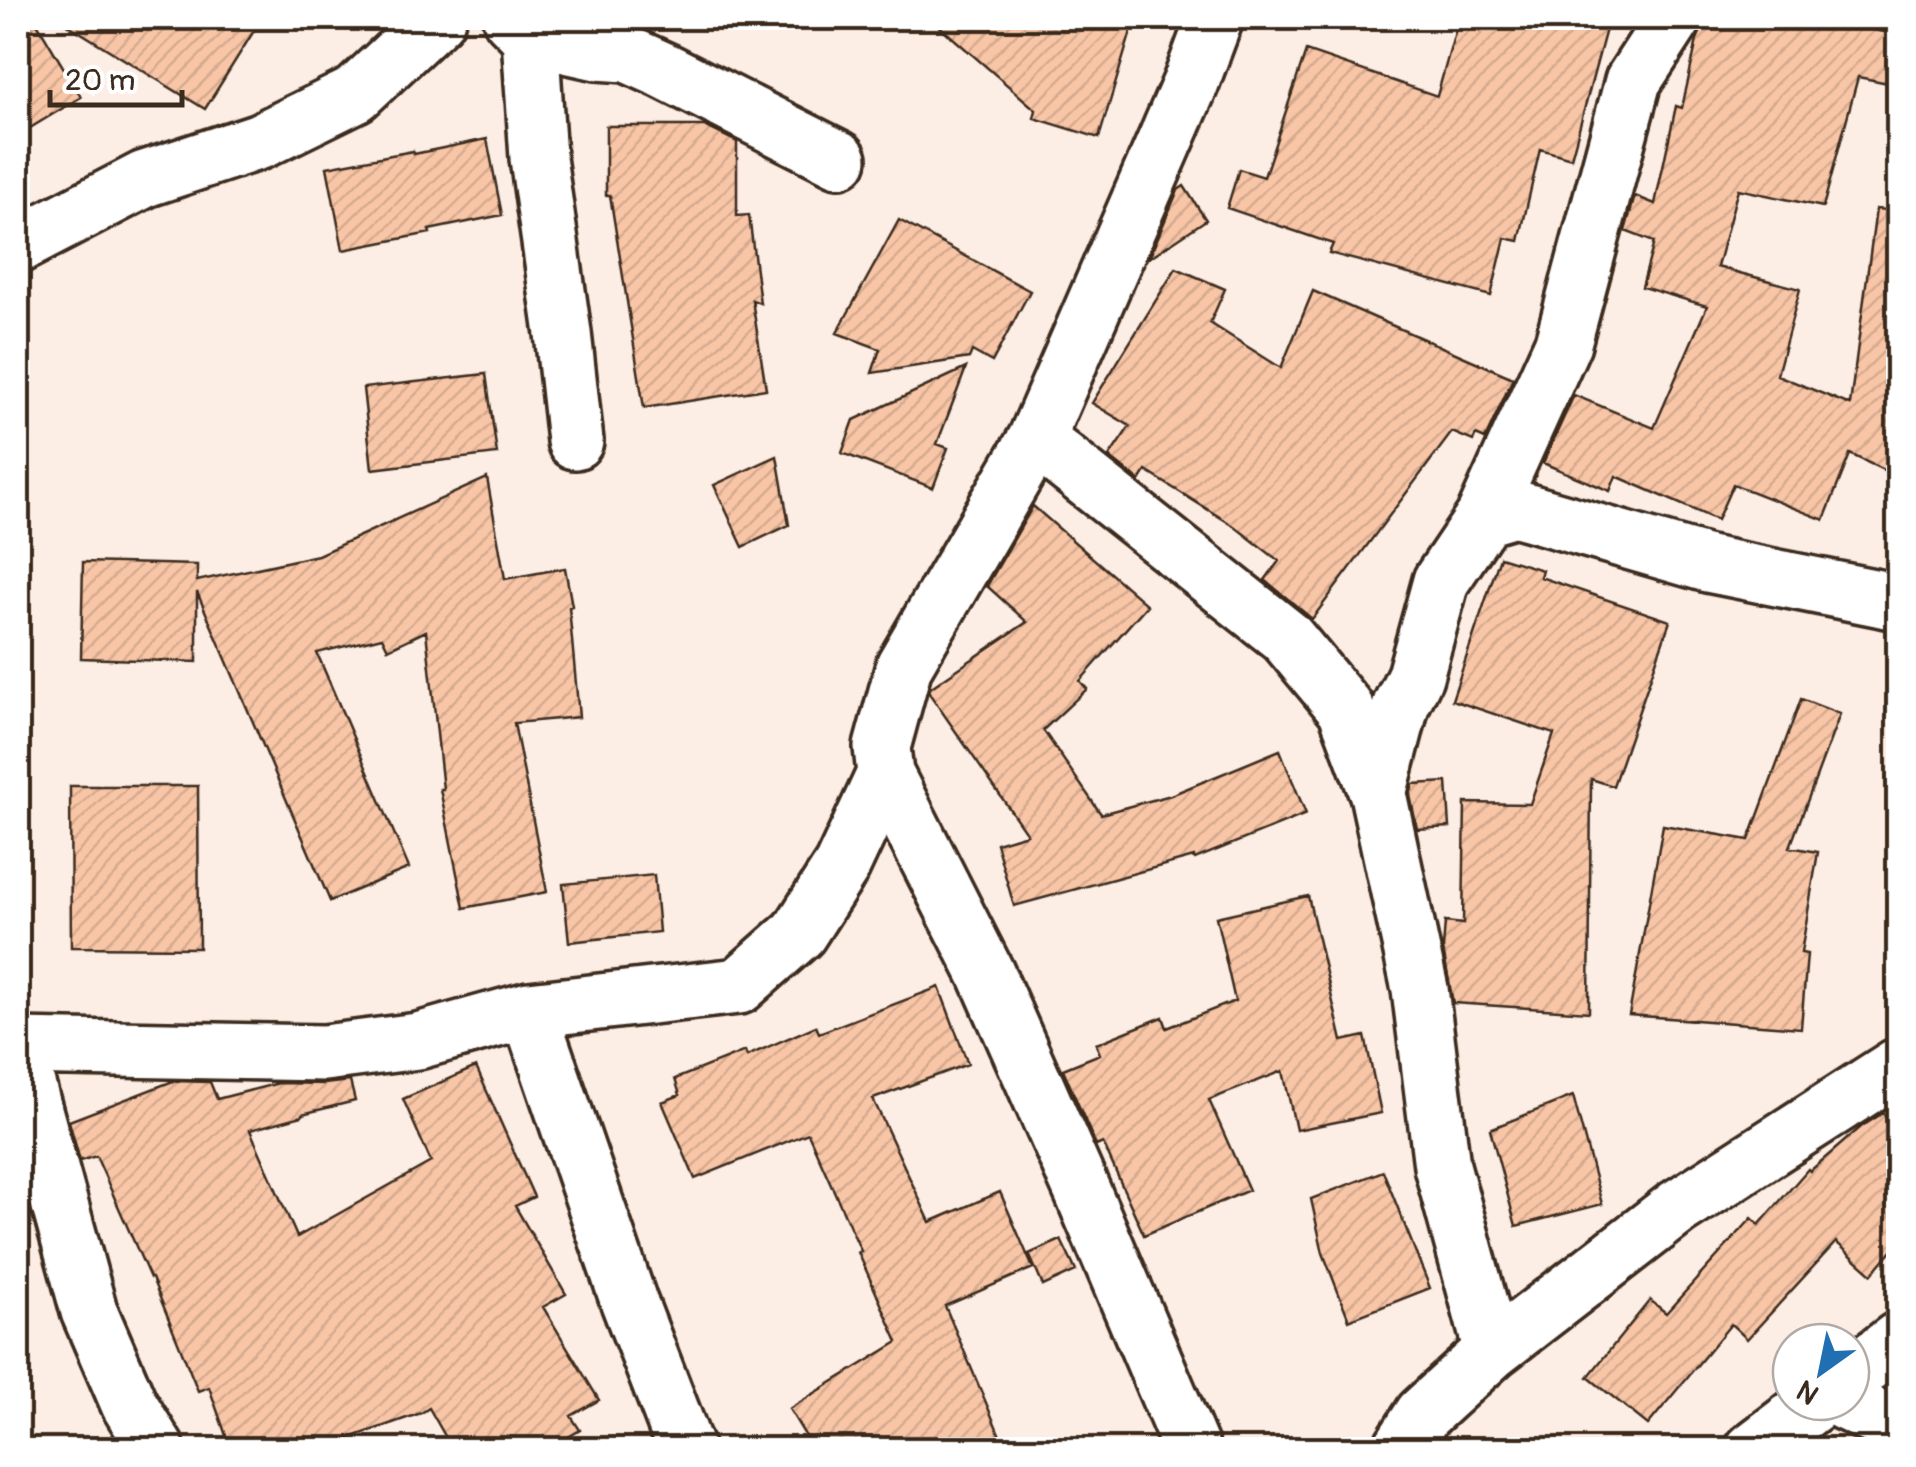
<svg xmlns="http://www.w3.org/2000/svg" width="1916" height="1467" viewBox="0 0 1916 1467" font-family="Pangolin,sans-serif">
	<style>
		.building { fill: url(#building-hatch); stroke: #3b2a1e; stroke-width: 2.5 }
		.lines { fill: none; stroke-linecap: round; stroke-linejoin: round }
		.minor-casing { stroke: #3b2a1e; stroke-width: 62 }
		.minor { stroke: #fff; stroke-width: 55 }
	</style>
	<defs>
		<pattern id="building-hatch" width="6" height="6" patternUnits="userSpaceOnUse" patternTransform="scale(2.5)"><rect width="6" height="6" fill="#f8c6a7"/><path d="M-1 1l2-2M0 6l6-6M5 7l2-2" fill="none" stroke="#d6aa8f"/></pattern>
	</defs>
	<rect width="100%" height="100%" fill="#fdeee5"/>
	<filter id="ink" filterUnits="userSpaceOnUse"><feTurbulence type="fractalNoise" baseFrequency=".01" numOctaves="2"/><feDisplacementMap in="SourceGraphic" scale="20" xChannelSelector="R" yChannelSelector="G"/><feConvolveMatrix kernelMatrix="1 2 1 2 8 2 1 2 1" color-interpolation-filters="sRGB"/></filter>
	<g filter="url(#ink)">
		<path class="building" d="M18,18H34L81,97L30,128L18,107Z
			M57,18H262L205,109Z
			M930,18H1135L1099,138L1034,118L1036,110Z
			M1459,18H1609L1571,158L1540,149L1519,241L1505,238L1491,296L1329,253L1333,244L1227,208L1239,169L1264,177L1306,51L1437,96Z
			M1705,18H1849L1848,24L1898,35V85L1858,77L1823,207L1738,189L1717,267L1800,289L1777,375L1850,405L1876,209L1898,211V477L1850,454L1824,520L1733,484L1717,520L1616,476L1610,491L1543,463L1574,395L1654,428L1707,306L1642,287L1654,242L1625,231L1635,196L1655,204L1676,106L1682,108L1697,40Z
			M606,126H704L737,142V216L749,215L760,303L752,300L766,389L644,408L610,195H606Z
			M487,139L502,215L429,230L430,233L343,250L327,167L413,151L414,154Z
			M1184,186L1206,220L1149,258L1178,190Z
			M899,220L1030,291L992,362L972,351L969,358L872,373L880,349L837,333Z
			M1176,268L1225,289L1210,323L1281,368L1313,291L1513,378L1485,439L1476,435L1473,441L1452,432L1312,619L1265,580L1279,561L1234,526L1146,471L1140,481L1109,457L1130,426L1092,403Z
			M966,368L937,444L948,448L933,488L842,453L854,420Z
			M486,374L497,454L372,469L363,388Z
			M777,456L789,525L743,547L714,485Z
			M487,478L505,579L565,568L572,606L569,607L579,717L514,723L547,892L464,908L440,789H443L426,631L388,649L382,637L317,653L409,868L330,901L197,592V662L81,658L83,562L197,565V581L318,555Z
			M1033,506L1147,605L1080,681L1087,689L1043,730L1101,814L1171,795L1280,750L1306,814L1195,859L1194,857L1014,906L996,843L1027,834L929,693L930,688L1027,622L987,586Z
			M1500,557L1542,570L1540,577L1670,621L1613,786L1591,779L1589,1012L1453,1003L1443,949L1445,922L1463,924L1465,803L1530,804L1554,734L1452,700Z
			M1801,699L1840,714L1790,847L1818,852L1801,953L1807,954L1801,1028L1629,1015L1663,825L1749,840Z
			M1447,782L1450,827L1417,829L1410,795L1413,784Z
			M70,786H198L199,948L71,947Z
			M654,875L659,932L569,942L563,884Z
			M1308,896L1342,1041L1365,1036L1381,1113L1296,1130L1283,1071L1209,1100L1249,1190L1144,1235L1103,1143L1096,1146L1063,1069L1100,1054L1096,1044L1163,1017L1167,1028L1235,1001L1216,917Z
			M939,987L968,1064L873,1099L930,1222L1000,1192L1033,1268L945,1306L1006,1450H814L789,1409L898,1342L858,1252L861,1251L808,1133L695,1179L662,1102L680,1095L675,1079L745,1051L747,1056L816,1026L819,1033Z
			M476,1067L534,1197L515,1206L566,1294L543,1307L599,1400L571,1416L580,1430L546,1450H453L429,1408L421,1413L316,1450H231L209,1387L198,1391L152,1278H150L96,1156L80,1161L69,1121L173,1081L210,1082L217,1099L279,1083L324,1084L350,1081L355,1101L302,1114V1116L250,1130L297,1237L431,1162L403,1099Z
			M1573,1096L1602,1204L1516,1226L1490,1129Z
			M1883,1113L1898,1130V1243L1872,1274L1836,1242L1747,1339L1731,1324L1648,1425L1588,1377L1650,1300L1666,1313L1752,1218L1759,1225L1808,1169L1810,1171L1861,1127Z
			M1383,1171L1430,1288L1349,1320L1323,1253L1311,1199Z
			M1061,1240L1076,1271L1043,1286L1029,1254Z"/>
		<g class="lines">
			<defs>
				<path id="minor" d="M511,18L530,37L597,52L627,54L665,71L839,159
					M530,37L538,158L563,333L575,441
					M18,245L145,179L260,141L356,94L437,18
					M1036,439L1286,637L1346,709L1378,794L1420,989L1442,1166L1492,1351
					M1484,517L1514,508L1708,564L1898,602
					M1378,794L1401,705L1415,676L1441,581L1484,517L1563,343L1633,81L1674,18
					M529,1010L629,1302L686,1450
					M18,1047L324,1053L418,1041L529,1010L739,986L799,933L842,866L885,774
					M18,1052L89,1311L129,1404L157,1450
					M1851,1376L1898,1340
					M1844,1402L1898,1427
					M1192,1450L1083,1193L986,973L885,774L882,747L904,666L1036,439L1191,82L1215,18
					M1400,1450L1423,1414L1492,1351L1677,1208L1898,1066
					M1753,1450L1816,1402"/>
			</defs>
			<use href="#minor" class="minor-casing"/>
			<use href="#minor" class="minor"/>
		</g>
	</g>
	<rect width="1916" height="1467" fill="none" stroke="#fff" stroke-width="60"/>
	<rect x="30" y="30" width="1856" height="1407" fill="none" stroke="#3b2a1e" stroke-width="4" filter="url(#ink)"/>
	<g transform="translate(1821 1372) rotate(213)"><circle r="48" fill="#ffffff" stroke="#b1aaa5" stroke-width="2.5"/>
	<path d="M0-8L18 38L0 25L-18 38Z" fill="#1f6fb2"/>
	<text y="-15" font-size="28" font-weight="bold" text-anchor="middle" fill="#3b2a1e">N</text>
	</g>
	<path d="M50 90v15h132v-15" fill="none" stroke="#3b2a1e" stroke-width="5"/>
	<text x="65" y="90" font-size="30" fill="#3b2a1e" stroke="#ffffff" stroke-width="8" paint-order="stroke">20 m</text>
</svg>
